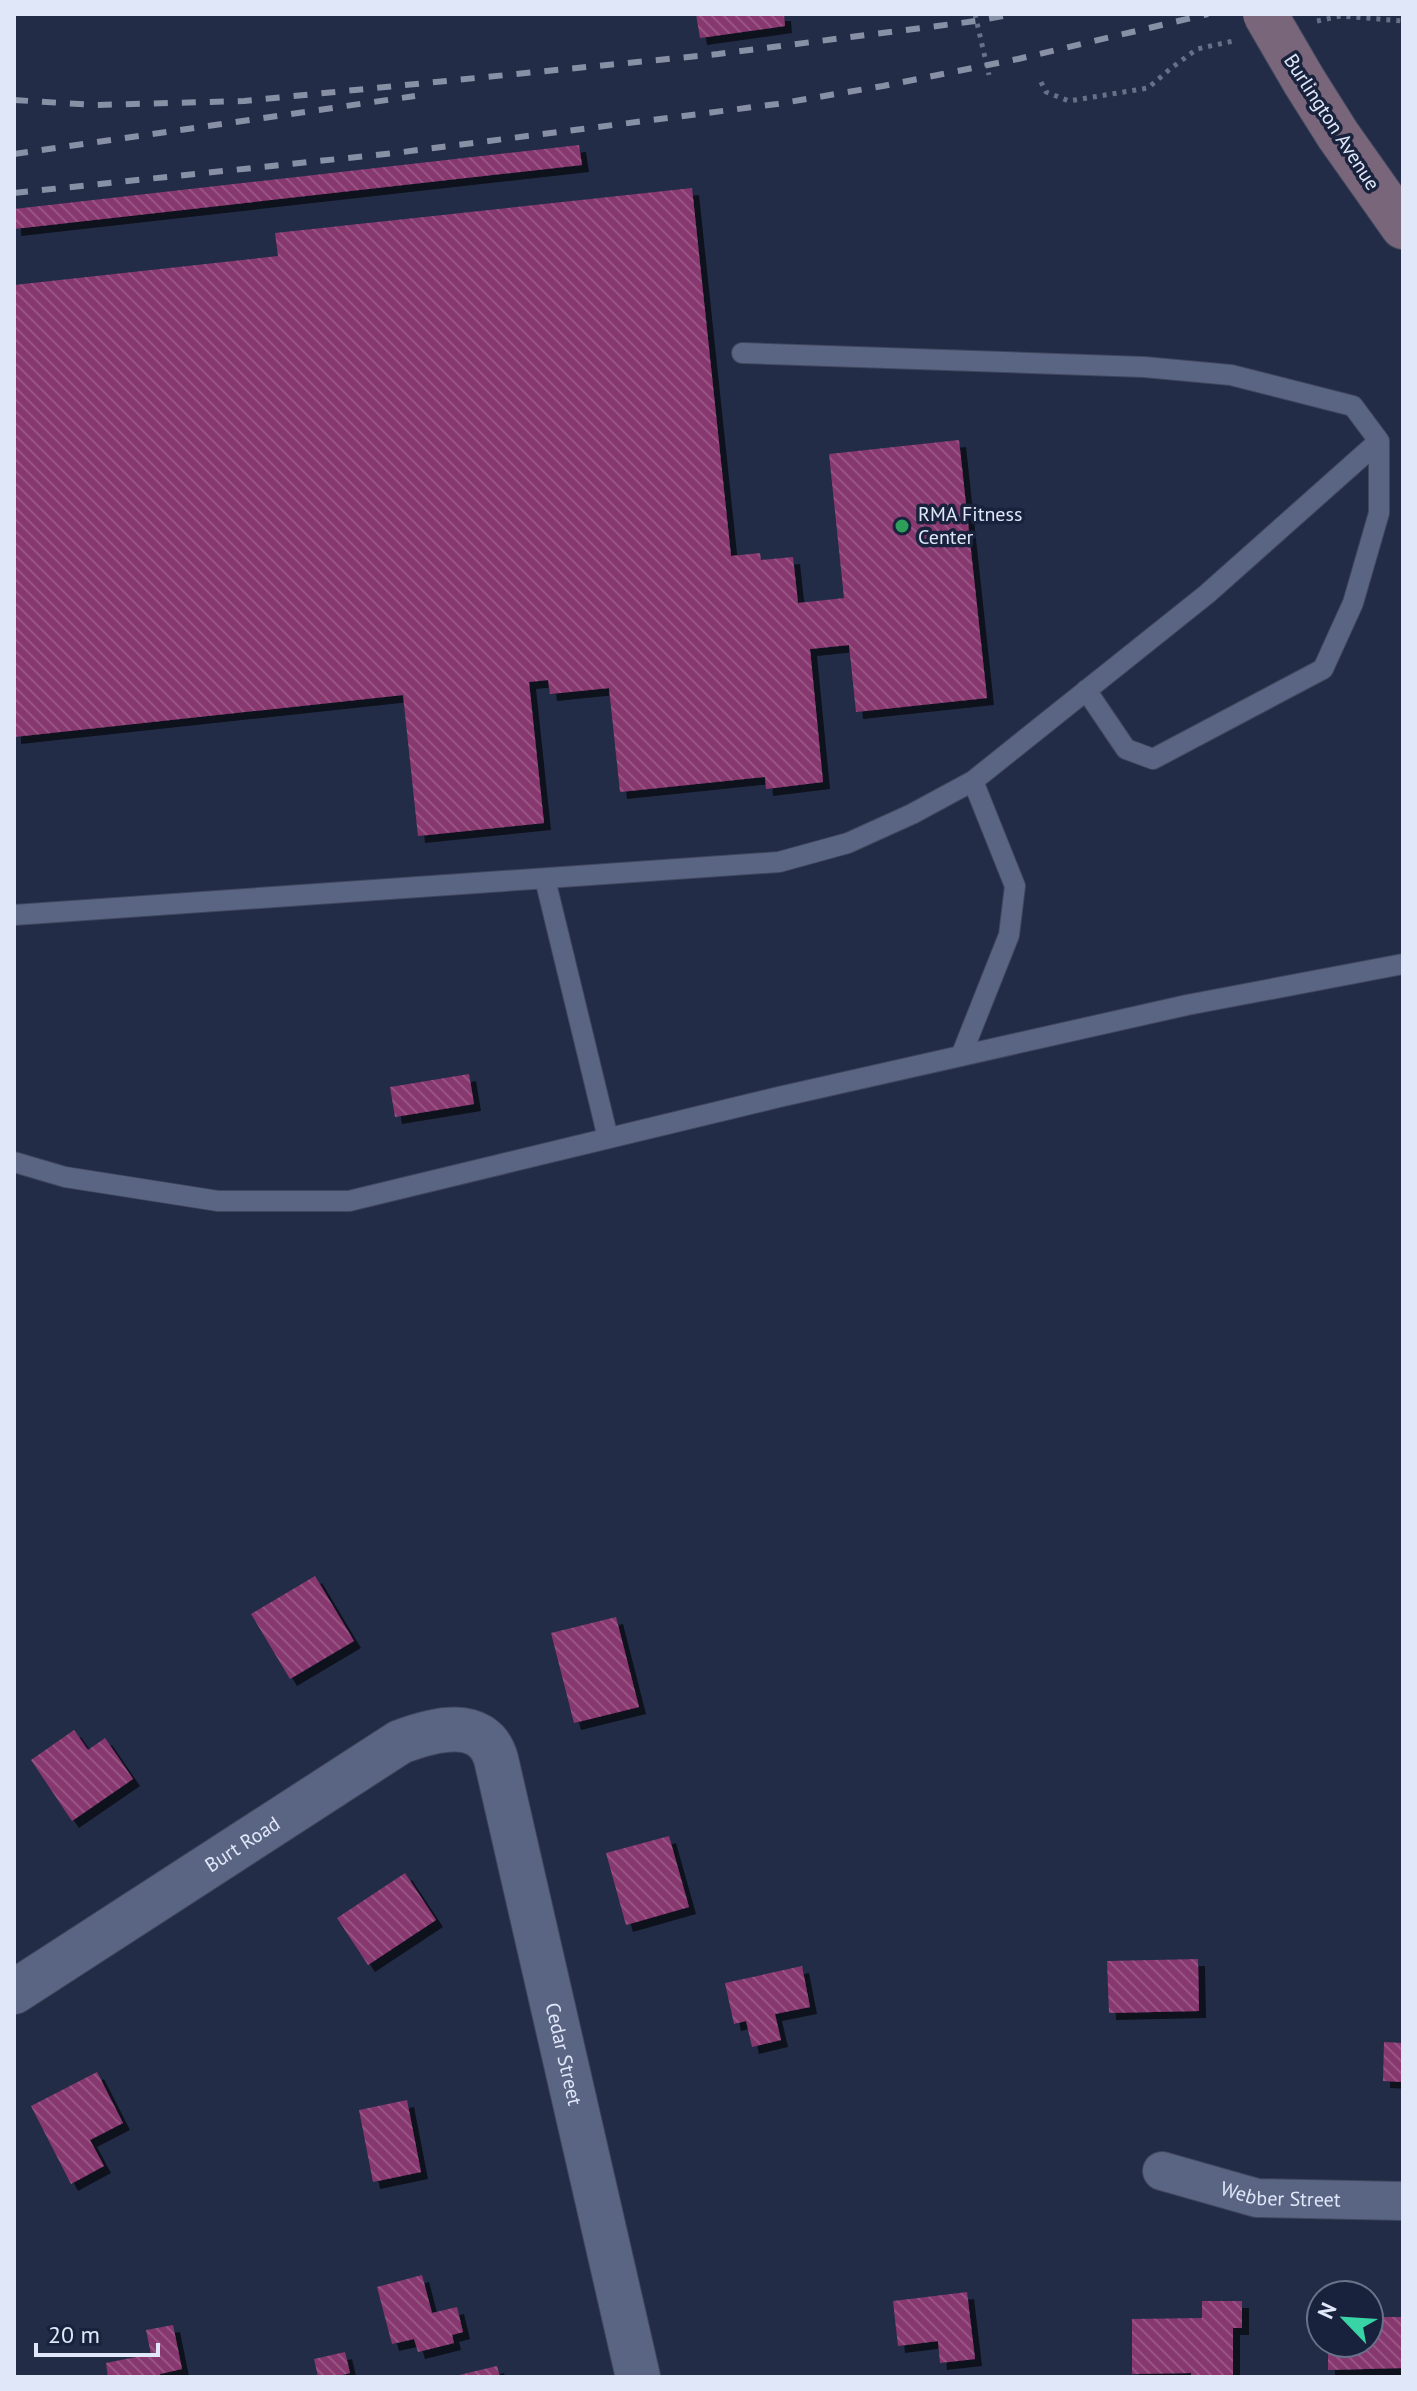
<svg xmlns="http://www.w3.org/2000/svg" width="1417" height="2391" viewBox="0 0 1417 2391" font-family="'PT Sans',sans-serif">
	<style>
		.building { fill: url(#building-back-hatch); filter: url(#shadow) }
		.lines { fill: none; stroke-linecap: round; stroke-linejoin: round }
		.service-casing { stroke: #3f475d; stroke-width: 22 }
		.minor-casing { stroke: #3f475d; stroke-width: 40 }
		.tertiary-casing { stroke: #3f475d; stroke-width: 46 }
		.secondary-casing { stroke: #3f475d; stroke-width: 46 }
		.path { stroke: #677087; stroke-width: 5; stroke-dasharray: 4 6; stroke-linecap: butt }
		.service { stroke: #5a6583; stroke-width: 20 }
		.minor { stroke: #5a6583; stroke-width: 38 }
		.tertiary { stroke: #5a6583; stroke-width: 44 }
		.secondary { stroke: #7a667a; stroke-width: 44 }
		.rail { stroke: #8890a6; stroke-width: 6; stroke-dasharray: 14 14; stroke-linecap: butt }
		.secondary-bridge-casing { stroke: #3f475d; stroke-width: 46; stroke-linecap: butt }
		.secondary-bridge { stroke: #7a667a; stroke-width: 44 }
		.leisure-dot { fill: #2e9e5b; stroke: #19223c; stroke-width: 3 }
		.labels { text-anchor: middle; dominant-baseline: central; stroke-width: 7; stroke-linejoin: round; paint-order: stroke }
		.street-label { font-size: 20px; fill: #dfe7f8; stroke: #19223c }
		.poi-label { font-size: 20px; fill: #dfe7f8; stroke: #19223c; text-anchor: start }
	</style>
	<defs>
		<pattern id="building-back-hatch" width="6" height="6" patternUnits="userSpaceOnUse" patternTransform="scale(2)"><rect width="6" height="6" fill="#87376e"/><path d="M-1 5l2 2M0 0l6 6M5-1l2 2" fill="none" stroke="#985483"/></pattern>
		<filter id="shadow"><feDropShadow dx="7" dy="7" stdDeviation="0" flood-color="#0009"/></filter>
	</defs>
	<rect width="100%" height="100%" fill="#232c47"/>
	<path class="building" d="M696,14H784L785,26L700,38Z
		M579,145L582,165L14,229V209Z
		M692,188L731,556L760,553L761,560L793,557L798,603L844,598L829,454L959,440L987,698L856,712L849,645L810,649L823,782L766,789L765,777L620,792L609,688L550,694L548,680L529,682L544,823L418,836L403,695L14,737V285L278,256L275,233Z
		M469,1074L474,1104L395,1117L390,1087Z
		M315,1576L354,1641L290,1679L251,1614Z
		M616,1617L639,1707L574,1723L551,1633Z
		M74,1730L88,1750L105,1738L133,1779L72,1821L31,1760Z
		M669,1836L689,1907L626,1925L606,1853Z
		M405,1873L436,1920L368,1965L337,1918Z
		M1198,1959L1199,2011L1109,2013L1107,1961Z
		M802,1966L810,2007L775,2014L781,2040L752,2047L746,2021L734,2024L725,1983Z
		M1384,2042L1403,2043V2082L1383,2081Z
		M97,2072L123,2123L90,2140L104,2166L71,2184L31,2106Z
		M407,2100L421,2172L373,2182L359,2110Z
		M422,2275L432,2313L457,2307L463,2332L452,2335L454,2343L418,2352L414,2339L392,2344L377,2287Z
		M967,2292L975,2359L940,2363L938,2341L898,2346L893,2301Z
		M1202,2301H1242V2328H1233V2377H1191V2373L1132,2374V2319L1202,2318Z
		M1369,2317H1403V2368L1328,2370V2343H1369Z
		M173,2325L182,2369L160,2374V2377H108L106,2363L151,2354L146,2330Z
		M345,2352L350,2373L334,2377H318L314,2359Z
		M497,2366L500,2377H455V2376Z"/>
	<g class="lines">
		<defs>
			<path id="service" d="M742,353L1144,367L1231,375L1353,406L1379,441V513L1353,603L1323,669L1153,759L1126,749L1086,690
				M545,879L608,1138
				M14,915L779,862L848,843L912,814L973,781
				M961,1056L1009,935L1015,886L973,781L1207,594L1379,441
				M14,1162L65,1177L218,1201H349L779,1097L1187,1005L1403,964"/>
			<g id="minor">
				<path id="s1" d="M1162,2171L1257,2198L1403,2201"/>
			</g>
			<g id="tertiary">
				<path id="s2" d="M14,1992L400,1742C432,1730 483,1715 496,1759L638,2377"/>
			</g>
			<path id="secondary" d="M1304,81L1338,135L1403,227"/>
		</defs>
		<use href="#service" class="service-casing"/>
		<use href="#minor" class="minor-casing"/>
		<use href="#tertiary" class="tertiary-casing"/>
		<use href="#secondary" class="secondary-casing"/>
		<path class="path" d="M975,14L989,75
			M1317,21L1341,16L1403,21
			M1041,82L1046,92L1069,101L1148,88L1170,69L1197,49L1233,41"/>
		<use href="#service" class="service"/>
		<use href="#minor" class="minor"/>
		<use href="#tertiary" class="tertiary"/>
		<use href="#secondary" class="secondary"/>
		<path class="rail" d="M14,100L94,105L244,101L718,54L976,21L1014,14
			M14,154L415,96
			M14,193L395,153L777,104L883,86L1018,59L1208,14"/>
		<defs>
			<path id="secondary-bridge" d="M1265,14L1304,81"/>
		</defs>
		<use href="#secondary-bridge" class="secondary-bridge-casing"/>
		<use href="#secondary-bridge" class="secondary-bridge"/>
	</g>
	<circle class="leisure-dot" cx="902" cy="526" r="8"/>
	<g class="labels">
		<g class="street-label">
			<text transform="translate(1332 122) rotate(57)">Burlington Avenue</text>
			<text stroke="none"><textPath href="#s2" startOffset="272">Burt Road</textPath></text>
			<text stroke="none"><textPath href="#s2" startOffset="874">Cedar Street</textPath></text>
			<text stroke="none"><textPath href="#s1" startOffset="122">Webber Street</textPath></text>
		</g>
		<g class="poi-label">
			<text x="918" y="514">RMA Fitness<tspan x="918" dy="23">Center</tspan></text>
		</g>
	</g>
	<rect width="1417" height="2391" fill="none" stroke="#dfe7f8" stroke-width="32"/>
	<g transform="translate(1345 2319) rotate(295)"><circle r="38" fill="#19223c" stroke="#687187" stroke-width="2"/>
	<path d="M0-6L14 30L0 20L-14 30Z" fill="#39d4a5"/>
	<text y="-12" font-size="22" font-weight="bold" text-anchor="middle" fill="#dfe7f8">N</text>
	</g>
	<path d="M36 2343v12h122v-12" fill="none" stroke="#dfe7f8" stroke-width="4"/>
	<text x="48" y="2343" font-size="24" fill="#dfe7f8" stroke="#19223c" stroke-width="6" paint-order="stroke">20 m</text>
</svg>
